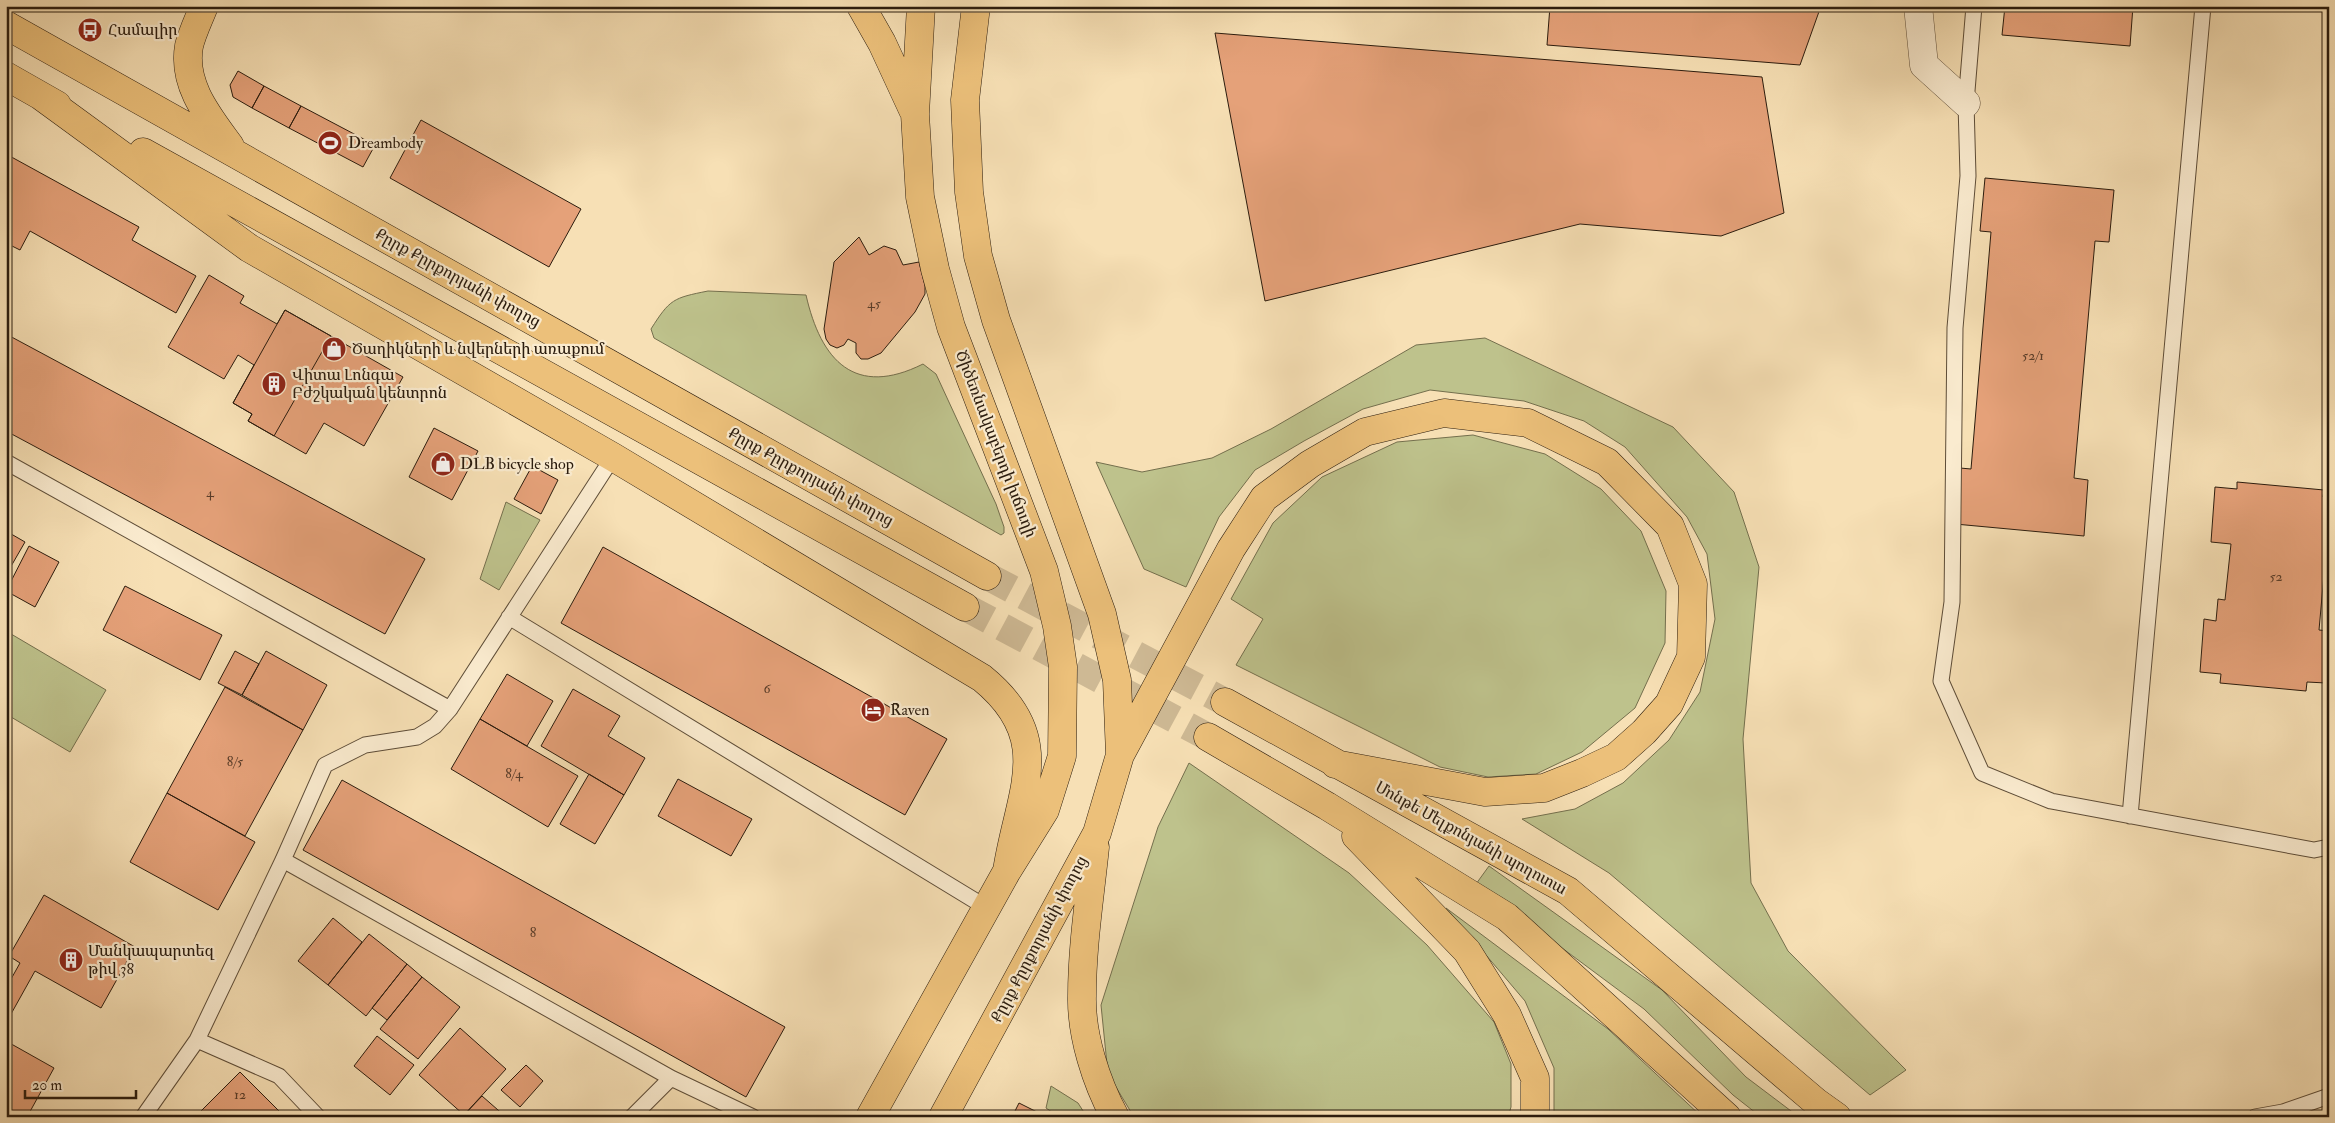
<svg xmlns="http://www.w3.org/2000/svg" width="2335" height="1123" viewBox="0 0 2335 1123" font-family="'IM FELL Double Pica','Noto Serif Armenian',serif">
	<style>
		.green { fill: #bec28c; stroke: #746f4d }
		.building { fill: #e5a179; stroke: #2b1c0e }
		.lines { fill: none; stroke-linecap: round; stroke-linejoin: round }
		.primary-tunnel { stroke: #ceb994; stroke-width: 28; stroke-dasharray: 28 14; stroke-linecap: butt }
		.service-casing { stroke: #5e4d38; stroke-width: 17 }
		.minor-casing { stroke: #5e4d38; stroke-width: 29 }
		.primary-casing { stroke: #2b1c0e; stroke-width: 29 }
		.service { stroke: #faebcf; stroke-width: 15 }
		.minor { stroke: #faebcf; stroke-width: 28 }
		.primary { stroke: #ecc07a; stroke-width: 28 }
		.labels { text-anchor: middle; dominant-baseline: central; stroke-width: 4.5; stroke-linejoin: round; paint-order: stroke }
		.number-label { font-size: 14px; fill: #5a3d29 }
		.poi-label { font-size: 16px; fill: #2b1c0e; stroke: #faebcf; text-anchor: start }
		.street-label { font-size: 16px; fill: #2b1c0e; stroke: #faebcf }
	</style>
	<rect width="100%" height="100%" fill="#f7e0b5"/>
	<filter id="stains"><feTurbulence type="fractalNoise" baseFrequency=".004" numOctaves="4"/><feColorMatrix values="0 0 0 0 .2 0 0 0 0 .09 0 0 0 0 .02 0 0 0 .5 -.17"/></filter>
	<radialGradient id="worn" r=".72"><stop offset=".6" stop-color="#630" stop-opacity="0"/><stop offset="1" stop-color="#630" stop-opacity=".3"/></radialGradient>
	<path class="green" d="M708,291L806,295C821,361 855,398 923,364L936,374L996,504L1004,527V533L1001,535L654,338L651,329C670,299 673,298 708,291Z
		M1485,338L1673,427L1734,492L1759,567L1743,739L1751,883L1788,951L1906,1070L1870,1095L1609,873L1522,819L1575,809L1623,783L1669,740L1700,692L1715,619L1707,554L1687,517L1625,447L1584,421L1524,401L1430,390L1363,409L1304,441L1255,470L1219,517L1186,587L1144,569L1096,462L1142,472L1212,458L1271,429L1416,345Z
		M1473,435L1545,454L1601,489L1641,531L1666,591L1665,643L1635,708L1582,752L1536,774L1488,777L1440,767L1236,665L1263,619L1231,599L1273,523L1322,477L1397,442Z
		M506,502L540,520L499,590L480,579Z
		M6,631L106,690L70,752L6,714Z
		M1189,763L1349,873L1427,945L1494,1022L1511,1064V1107L1508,1117H1134L1108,1074L1101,1005L1158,827Z
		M1489,866L1662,990L1746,1077L1799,1117H1761L1733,1095L1644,1009L1476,884Z
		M1446,908L1608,1029L1702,1117H1554V1068L1525,1001Z
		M1051,1086L1078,1103L1087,1117H1059L1046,1108Z"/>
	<path class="building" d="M1550,6H1821L1800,65L1547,45Z
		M2005,6H2133L2130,46L2002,35Z
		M1215,33L1762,77L1784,213L1721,236L1580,224L1265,301Z
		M238,71L264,86L252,108L233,97L230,85Z
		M264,86L301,106L289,128L252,108Z
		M301,106L375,145L363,167L289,128Z
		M421,120L581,209L549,267L390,178Z
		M6,154L139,227L132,240L196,276L176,313L30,231L20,250L6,243Z
		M1985,178L2114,190L2109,242L2095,241L2074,478L2088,480L2084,536L1955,524L1960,468L1971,469L1991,232L1980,231Z
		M859,237L869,255L884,246L896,250L903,265L919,262L925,286V294L915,312L881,353L868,359H861L856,353V343L848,339L844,345L837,348L830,345L826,339L824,329L834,262Z
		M209,275L244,296L240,303L277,324L285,310L403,377L364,446L324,423L306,454L248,421L252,414L233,403L254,365L238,355L224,379L168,347Z
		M285,310L331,336L274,436L248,421L252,414L233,403Z
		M6,334L425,559L385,634L6,431Z
		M434,428L478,451L452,500L409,477Z
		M532,466L558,480L541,514L514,499Z
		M2237,482L2324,490L2323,497H2329V553L2326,552L2319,630L2329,631L2326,683L2307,682L2306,691L2220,683L2221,674L2200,672L2204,619L2216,621L2218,599L2225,600L2231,544L2211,542L2215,487L2237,489Z
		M6,531L25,542L6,575Z
		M29,546L59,562L35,607L6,591Z
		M603,547L947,739L905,815L561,623Z
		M125,586L222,635L200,680L103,630Z
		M235,651L259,664L242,695L218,683Z
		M266,651L327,685L303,730L242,695Z
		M507,674L553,701L527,746L480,719Z
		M225,687L303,730L245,836L167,793Z
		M573,689L620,716L608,736L645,758L624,795L541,746Z
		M480,719L578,776L548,827L451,769Z
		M589,774L624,795L595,844L560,824Z
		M678,779L752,819L731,856L658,816Z
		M342,780L785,1027L746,1097L303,850Z
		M167,793L255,842L218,910L130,862Z
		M44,895L135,947L101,1008L35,971L6,1023V988L20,963L9,956Z
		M333,918L362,942L328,985L298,961Z
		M369,934L407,964L366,1016L328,985Z
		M407,964L422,977L387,1020L372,1008Z
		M422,977L460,1007L418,1059L380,1029Z
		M460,1028L506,1069L464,1115L419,1075Z
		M377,1036L414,1065L390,1095L354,1066Z
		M6,1041L54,1068L27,1117H6Z
		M526,1065L543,1081L520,1107L501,1090Z
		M240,1072L285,1117H195Z
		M482,1096L506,1117H466L464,1115Z
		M1019,1103L1047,1117H1012Z"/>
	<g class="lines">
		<path class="primary-tunnel" d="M987,576L1225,702
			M965,607L1208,737"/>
		<defs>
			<path id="service" d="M1974,6L1966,103L1968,176L1955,328L1952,602L1941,681L1982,773L2051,801L2314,850L2329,847
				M6,462L450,709
				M509,617L987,908
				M2130,816L2203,6
				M283,860L671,1078L632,1117
				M197,1040L279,1076L318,1117
				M671,1078L753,1117
				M143,1117L197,1040L283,860L325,765L365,745L417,737L435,726L450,709L613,457
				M2255,1117L2283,1112L2329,1096"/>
			<path id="minor" d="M1918,6L1924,65L1966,103"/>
			<path id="primary" d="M204,6C199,19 192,33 189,46C182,85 209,117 230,146
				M861,6L882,43L913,110
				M976,6L965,100L969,192L978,256L996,320L1102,614L1117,680L1120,755
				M6,25L987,576
				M6,76L57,105
				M41,96L249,248L613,457L982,678C1057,739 1019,792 1007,871
				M143,152L965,607
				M1225,702L1568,891L1816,1102L1837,1117
				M1208,737L1327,806L1507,917L1727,1117
				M1356,836L1467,951L1507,1015L1535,1078V1117
				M1095,847C1090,896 1082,946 1082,996C1081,1035 1096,1082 1115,1117
				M870,1117L1007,871L1045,810L1062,756L1063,667L1057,626L1044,571L951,327L935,269L920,197L915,114L921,6
				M943,1117L1097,833L1120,755L1231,549L1264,498L1310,464L1365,432L1444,413L1528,423L1607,462L1670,526L1693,584L1691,657L1669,704L1644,732L1616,757L1582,773L1544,788L1485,792L1335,764"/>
		</defs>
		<use href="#service" class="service-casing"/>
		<use href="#minor" class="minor-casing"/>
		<use href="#primary" class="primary-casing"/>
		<use href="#service" class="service"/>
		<use href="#minor" class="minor"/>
		<use href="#primary" class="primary"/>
	</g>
	<defs>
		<symbol id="bus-disc" viewBox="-11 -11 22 22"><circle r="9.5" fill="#8f2418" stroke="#faebcf"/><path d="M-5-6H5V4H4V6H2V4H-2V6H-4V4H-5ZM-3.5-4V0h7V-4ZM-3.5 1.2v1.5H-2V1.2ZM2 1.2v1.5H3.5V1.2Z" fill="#fff"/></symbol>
		<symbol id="stadium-disc" viewBox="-11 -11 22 22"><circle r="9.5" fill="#8f2418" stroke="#faebcf"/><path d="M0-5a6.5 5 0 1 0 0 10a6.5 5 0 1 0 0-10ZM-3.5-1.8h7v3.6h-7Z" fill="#fff"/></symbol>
		<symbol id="shop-disc" viewBox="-11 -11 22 22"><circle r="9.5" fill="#8f2418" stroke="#faebcf"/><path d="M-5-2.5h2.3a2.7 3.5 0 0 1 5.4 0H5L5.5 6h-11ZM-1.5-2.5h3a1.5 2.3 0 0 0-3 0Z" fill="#fff"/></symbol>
		<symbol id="building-disc" viewBox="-11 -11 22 22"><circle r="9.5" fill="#8f2418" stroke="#faebcf"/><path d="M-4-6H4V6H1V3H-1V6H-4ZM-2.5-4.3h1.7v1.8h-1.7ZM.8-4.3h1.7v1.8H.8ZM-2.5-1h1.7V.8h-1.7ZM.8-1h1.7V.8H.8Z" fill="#fff"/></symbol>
		<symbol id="hotel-disc" viewBox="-11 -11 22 22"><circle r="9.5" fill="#8f2418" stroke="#faebcf"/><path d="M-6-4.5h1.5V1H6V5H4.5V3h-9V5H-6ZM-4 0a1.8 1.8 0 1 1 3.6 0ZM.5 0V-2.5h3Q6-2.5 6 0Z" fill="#fff"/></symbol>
	</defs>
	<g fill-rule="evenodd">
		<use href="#bus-disc" x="76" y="16" width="28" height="28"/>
		<use href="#stadium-disc" x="316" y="129" width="28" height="28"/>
		<use href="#shop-disc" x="320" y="335" width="28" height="28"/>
		<use href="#building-disc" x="260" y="370" width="28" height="28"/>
		<use href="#shop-disc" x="429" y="450" width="28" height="28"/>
		<use href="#hotel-disc" x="859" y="696" width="28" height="28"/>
		<use href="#building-disc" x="57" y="946" width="28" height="28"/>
	</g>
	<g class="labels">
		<g class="number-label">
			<text x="874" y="303">45</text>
			<text x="2033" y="355">52/1</text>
			<text x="210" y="492">4</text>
			<text x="2276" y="576">52</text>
			<text x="767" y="688">6</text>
			<text x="235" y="761">8/5</text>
			<text x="514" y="773">8/4</text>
			<text x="533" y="932">8</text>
			<text x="240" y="1094">12</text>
		</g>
		<g class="poi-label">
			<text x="108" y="30">Համալիր</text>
			<text x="348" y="143">Dreambody</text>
			<text x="352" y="349">Ծաղիկների և նվերների առաքում</text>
			<text x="292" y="375">Վիտա Լոնգա<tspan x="292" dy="18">Բժշկական կենտրոն</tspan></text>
			<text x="460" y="464">DLB bicycle shop</text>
			<text x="890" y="710">Raven</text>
			<text x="88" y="951">Մանկապարտեզ<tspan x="88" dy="18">թիվ 38</tspan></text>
		</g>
		<g class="street-label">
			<text transform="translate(458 278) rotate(29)">Քըրք Քըրքորյանի փողոց</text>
			<text transform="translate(996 444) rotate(69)">Ծիծեռնակաբերդի խճուղի</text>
			<text transform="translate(811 477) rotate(29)">Քըրք Քըրքորյանի փողոց</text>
			<text transform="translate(1471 838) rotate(29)">Մոնթե Մելքոնյանի պողոտա</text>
			<text transform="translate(1039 939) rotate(-62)">Քըրք Քըրքորյանի փողոց</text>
		</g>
	</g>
	<rect width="2335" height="1123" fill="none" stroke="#f7e0b5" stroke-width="25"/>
	<rect x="8" y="8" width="2320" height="1108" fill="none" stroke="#2b1c0e" stroke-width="2.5"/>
	<rect x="12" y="12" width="2310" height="1098" fill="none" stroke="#2b1c0e"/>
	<path d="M25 1090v8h111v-8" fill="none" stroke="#2b1c0e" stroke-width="2.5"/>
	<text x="32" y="1090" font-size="15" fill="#2b1c0e" stroke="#faebcf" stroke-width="4" paint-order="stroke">20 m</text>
	<rect width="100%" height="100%" filter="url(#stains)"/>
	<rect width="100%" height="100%" fill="url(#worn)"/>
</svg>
